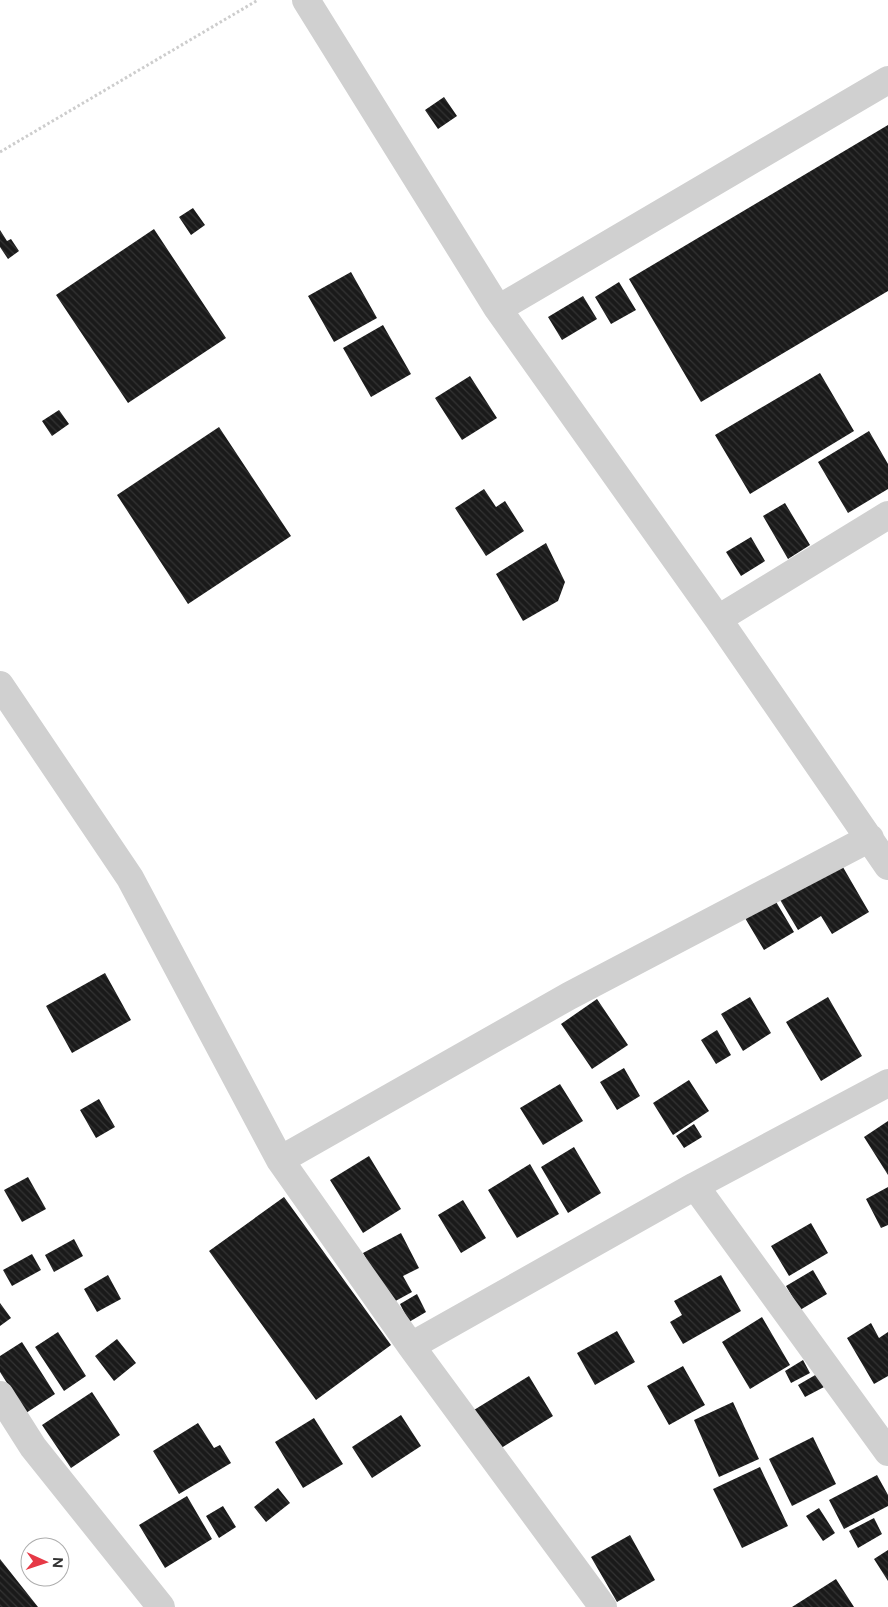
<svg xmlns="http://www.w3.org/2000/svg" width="888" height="1607" viewBox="0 0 888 1607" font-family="Figtree,sans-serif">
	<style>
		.building { fill: url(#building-back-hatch) }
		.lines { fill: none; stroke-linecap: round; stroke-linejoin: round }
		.path { stroke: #cdcdcd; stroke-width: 3; stroke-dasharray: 2.5 2.5; stroke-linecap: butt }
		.minor { stroke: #d0d0d0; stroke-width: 28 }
	</style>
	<defs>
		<pattern id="building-back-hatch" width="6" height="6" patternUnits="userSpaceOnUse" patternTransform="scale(1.25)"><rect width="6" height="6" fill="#1a1a1a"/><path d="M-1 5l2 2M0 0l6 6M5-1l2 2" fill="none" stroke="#333"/></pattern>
	</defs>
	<rect width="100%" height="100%" fill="#fff"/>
	<path class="building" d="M444,97L457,116L438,129L425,110Z
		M888,125V291L701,402L629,279Z
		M193,208L205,225L191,235L179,217Z
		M154,229L226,338L128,403L56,295Z
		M0,230L7,241L11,239L19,251L8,259L0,247Z
		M351,272L377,318L334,342L308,296Z
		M619,282L636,310L611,324L595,297Z
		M583,296L597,319L562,340L548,317Z
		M383,325L411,374L371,397L343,348Z
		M820,373L854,431L750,494L715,435Z
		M470,376L497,418L462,440L435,398Z
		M59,410L69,424L52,436L42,421Z
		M219,427L291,536L188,604L117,495Z
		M869,431L888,464V489L848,513L818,462Z
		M484,489L496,507L505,501L524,531L486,556L455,508Z
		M785,503L810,545L788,559L763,516Z
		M751,537L765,561L741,576L726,552Z
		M546,543L565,582L558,601L523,621L496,574Z
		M840,862L869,912L832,934L821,916L798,930L779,898Z
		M772,895L794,932L764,950L742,913Z
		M105,973L131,1020L72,1053L46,1006Z
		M750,997L771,1033L743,1051L721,1014Z
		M828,997L862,1056L821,1081L786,1022Z
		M597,999L628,1045L592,1069L561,1024Z
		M717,1030L731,1055L716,1064L701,1040Z
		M624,1068L640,1096L617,1110L600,1082Z
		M689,1080L709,1111L673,1135L653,1103Z
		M560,1084L583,1121L543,1145L520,1108Z
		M99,1099L115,1127L96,1138L80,1110Z
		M888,1121V1175L864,1137Z
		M694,1124L702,1137L684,1148L676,1136Z
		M574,1147L601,1193L568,1213L541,1167Z
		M369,1156L401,1209L363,1233L330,1180Z
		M530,1164L559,1214L517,1238L488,1190Z
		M28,1177L46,1209L22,1222L4,1190Z
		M888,1187V1225L881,1228L866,1199Z
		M284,1197L391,1345L316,1400L209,1251Z
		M463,1200L486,1238L461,1253L438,1215Z
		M811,1223L828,1253L789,1276L771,1246Z
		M401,1233L419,1268L403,1276L412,1292L390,1304L363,1253Z
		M74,1239L83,1256L54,1272L45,1255Z
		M32,1254L41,1270L12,1286L3,1270Z
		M813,1270L827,1294L800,1310L786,1286Z
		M108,1275L121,1299L97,1312L84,1289Z
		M721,1275L741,1311L683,1344L670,1322L682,1315L674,1301Z
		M417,1294L426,1312L409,1322L400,1304Z
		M0,1303L11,1318L0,1326Z
		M762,1317L790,1365L750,1389L722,1342Z
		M871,1323L879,1338L888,1332V1376L874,1384L847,1338Z
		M617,1331L635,1362L595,1385L577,1353Z
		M58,1332L86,1376L64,1391L35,1347Z
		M117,1339L136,1363L114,1381L95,1356Z
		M22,1342L55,1394L26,1413L0,1372V1356Z
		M803,1360L810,1373L791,1383L785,1371Z
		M683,1366L705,1405L669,1425L647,1386Z
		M817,1374L824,1387L805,1397L798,1385Z
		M529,1376L553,1416L498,1450L474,1410Z
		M92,1392L120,1435L71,1468L42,1425Z
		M733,1402L759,1459L719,1477L694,1420Z
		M401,1415L421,1446L372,1478L352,1447Z
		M314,1418L343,1464L303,1488L275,1442Z
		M198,1423L214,1448L220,1445L231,1463L179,1494L153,1451Z
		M813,1437L836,1484L792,1506L769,1459Z
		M760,1467L788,1526L742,1548L713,1489Z
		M877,1475L888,1495V1506L844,1529L829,1500Z
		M278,1488L290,1503L266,1522L254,1507Z
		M187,1496L212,1539L165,1568L139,1525Z
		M223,1506L236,1527L219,1538L206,1516Z
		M819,1508L835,1533L823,1541L806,1516Z
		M874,1518L882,1534L858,1548L849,1531Z
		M630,1535L655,1580L617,1602L591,1557Z
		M888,1550V1581L874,1559Z
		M0,1559L38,1607H0Z
		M836,1579L854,1607H792Z"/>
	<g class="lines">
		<path class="path" d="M0,152L258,0"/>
		<path class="minor" d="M306,0L498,309L718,619L888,866
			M498,309L888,80
			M718,619L888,515
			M0,685L130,878L280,1160L411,1346L603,1607
			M280,1160L569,996L870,838
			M695,1186L888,1452
			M411,1346L695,1186L888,1083
			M0,1395L33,1447L161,1607"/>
	</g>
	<g transform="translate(45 1562) rotate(93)"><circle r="24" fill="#ffffff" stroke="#adadad"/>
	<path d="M0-4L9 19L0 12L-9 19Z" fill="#e63946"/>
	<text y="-8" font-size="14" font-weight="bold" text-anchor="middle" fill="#333333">N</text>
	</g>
</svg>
